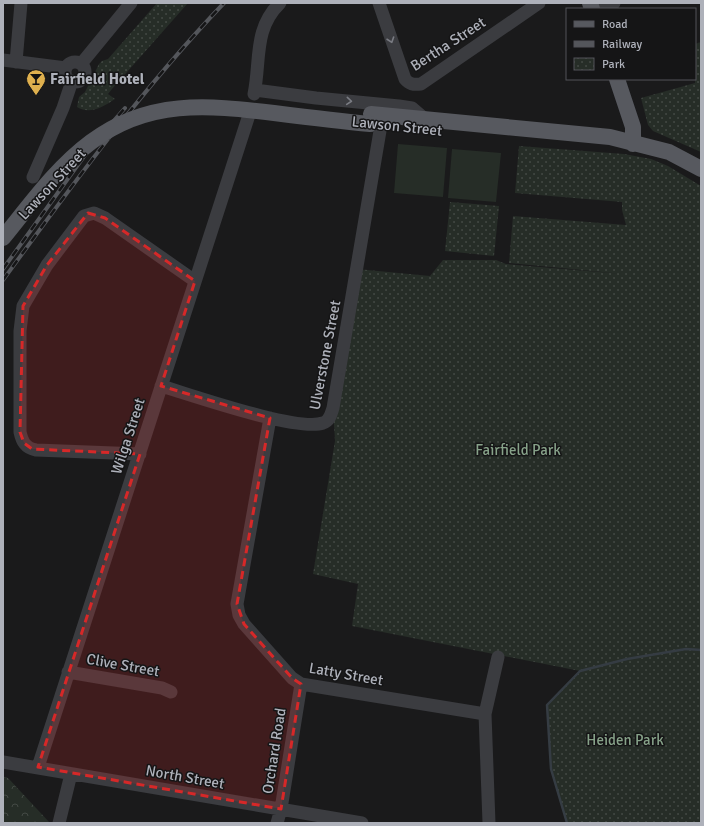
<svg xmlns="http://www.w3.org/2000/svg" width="704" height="826" viewBox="0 0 704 826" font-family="Signika,sans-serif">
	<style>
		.green { fill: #262d27 }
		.forest { fill: url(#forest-crowns) }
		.park { fill: url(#park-dots) }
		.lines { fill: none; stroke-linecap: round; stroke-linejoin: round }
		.stream { stroke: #353c43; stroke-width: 2.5 }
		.minor { stroke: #3b3c40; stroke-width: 13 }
		.major { stroke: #57595f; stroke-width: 16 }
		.rail-casing { stroke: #54565b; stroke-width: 4 }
		.rail { stroke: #151516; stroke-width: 2.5; stroke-dasharray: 8; stroke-linecap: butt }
		.major-bridge { stroke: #57595f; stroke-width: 16 }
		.oneway { stroke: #7a7c83 }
		.marked { fill: #d62828; fill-opacity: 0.2; stroke: #d62828; stroke-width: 3; stroke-dasharray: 8 5; stroke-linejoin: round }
		.labels { text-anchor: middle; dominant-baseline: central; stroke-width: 3; stroke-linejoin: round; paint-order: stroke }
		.street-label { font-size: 15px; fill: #aeb1ba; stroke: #151516 }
		.poi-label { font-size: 15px; font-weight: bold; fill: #aeb1ba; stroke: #151516; text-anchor: start }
		.park-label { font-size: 15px; fill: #87a289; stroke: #151516 }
	</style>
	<defs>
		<pattern id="forest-crowns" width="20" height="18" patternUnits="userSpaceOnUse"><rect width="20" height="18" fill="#262d27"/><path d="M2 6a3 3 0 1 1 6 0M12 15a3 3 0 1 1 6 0" fill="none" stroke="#434944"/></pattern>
		<pattern id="park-dots" width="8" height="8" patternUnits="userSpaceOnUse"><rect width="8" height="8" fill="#262d27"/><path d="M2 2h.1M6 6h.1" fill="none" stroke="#434944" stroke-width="1.8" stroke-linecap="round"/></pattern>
	</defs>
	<rect width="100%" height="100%" fill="#1a1a1b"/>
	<path class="green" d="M398,144L447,148L443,197L394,193Z
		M452,149L501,153L496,202L448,198Z"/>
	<path class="forest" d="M3,777L8,778L50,823H3Z"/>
	<path class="park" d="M157,3H188L112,89L108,94L115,99C103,107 90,115 77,107L79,97L85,92L99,64L102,61L108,59Z
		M701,42V152L653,131L648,125L641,98L695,83V44Z
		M519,146L624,154L651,159L668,166L701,186V823H567L551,769L547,705L580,671L352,626L358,584L313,574L335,441L333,408L357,269L430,276L443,260H496L506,264L623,274L509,263L513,216L626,225L622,210V202L515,193Z
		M450,202L499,206L494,256L445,251Z"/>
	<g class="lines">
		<path class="stream" d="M567,823L551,769L547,705L580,671L627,659L686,649L701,650"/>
		<path class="minor" d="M379,3L405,79C409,84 413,85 421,84L539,3
			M598,9L614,3
			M3,60L66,68
			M16,62L21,3
			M65 72a10 10 0 1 1 20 0a10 10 0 1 1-20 0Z
			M81,64L131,3
			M255,90L316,98L399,106L412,108L426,120
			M254,94C261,61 253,29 280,3
			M33,177L63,108L72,81
			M161,386C192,395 297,432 323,423C330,421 331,414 333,408L381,125
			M270,418L237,604L239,615L244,624L292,678L301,684L485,714
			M140,454L36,450C25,448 22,441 20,432V331L23,306L47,265L84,216L94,213L105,218L195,281
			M68,672L162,688L171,692
			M3,762L362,823
			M38,767L249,115
			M59,823L71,774
			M277,823L281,809L301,684
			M489,823L485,714L498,657"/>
		<path class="major" d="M590,3L592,9
			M617,79L633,127V144
			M371,114L610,137L669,152L701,169"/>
		<defs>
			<path id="rail" d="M3,269L90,148L125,108
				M3,280C73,184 142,89 224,3"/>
		</defs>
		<use href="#rail" class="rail-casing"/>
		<use href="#rail" class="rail"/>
		<path class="major-bridge" d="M3,238C30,205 56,168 91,142C148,99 207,105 274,113C306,117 338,121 370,124"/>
	</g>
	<defs><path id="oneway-chevron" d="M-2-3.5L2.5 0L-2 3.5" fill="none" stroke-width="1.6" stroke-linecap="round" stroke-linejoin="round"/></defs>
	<g class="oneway">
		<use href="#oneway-chevron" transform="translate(391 40) rotate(71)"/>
		<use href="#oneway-chevron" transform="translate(349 101) rotate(5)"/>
	</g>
	<path class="marked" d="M88,213L105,218L195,281L161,386L270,418L237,604L244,624L292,678L301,684L281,809L38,767L140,454L32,449L24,443L20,432L23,306L47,265Z"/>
	<defs>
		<symbol id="bar-pin" viewBox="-11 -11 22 30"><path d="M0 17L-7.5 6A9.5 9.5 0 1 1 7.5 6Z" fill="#dfb04e" stroke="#151516"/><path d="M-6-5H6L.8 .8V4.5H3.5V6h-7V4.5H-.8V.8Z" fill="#111"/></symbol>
	</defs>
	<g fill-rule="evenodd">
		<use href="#bar-pin" x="25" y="68" width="22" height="30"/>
	</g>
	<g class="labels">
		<g class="street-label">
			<text transform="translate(448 44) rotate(-33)">Bertha Street</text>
			<text transform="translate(397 126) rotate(6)">Lawson Street</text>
			<text transform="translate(52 184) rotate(-47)">Lawson Street</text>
			<text transform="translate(325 355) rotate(-79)">Ulverstone Street</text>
			<text transform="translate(128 436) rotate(-72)">Wilga Street</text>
			<text transform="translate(123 665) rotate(10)">Clive Street</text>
			<text transform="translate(346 674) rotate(10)">Latty Street</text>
			<text transform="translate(274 751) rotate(-81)">Orchard Road</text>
			<text transform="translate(185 777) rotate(10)">North Street</text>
		</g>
		<g class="poi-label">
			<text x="50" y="79">Fairfield Hotel</text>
		</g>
		<g class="park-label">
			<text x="518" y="450">Fairfield Park</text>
			<text x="625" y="740">Heiden Park</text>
		</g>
	</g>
	<rect width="704" height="826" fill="none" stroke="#aeb1ba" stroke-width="8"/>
	<rect x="566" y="8" width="130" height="72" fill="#151516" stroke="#525358"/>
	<rect x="574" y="21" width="20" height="6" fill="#57595f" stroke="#525358"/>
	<text x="602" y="28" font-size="12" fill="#aeb1ba">Road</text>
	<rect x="574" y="41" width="20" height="6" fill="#54565b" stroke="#525358"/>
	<text x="602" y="48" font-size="12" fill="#aeb1ba">Railway</text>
	<rect x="574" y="58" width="20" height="12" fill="url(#park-dots)" stroke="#525358"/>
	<text x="602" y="68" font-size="12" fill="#aeb1ba">Park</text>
</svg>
